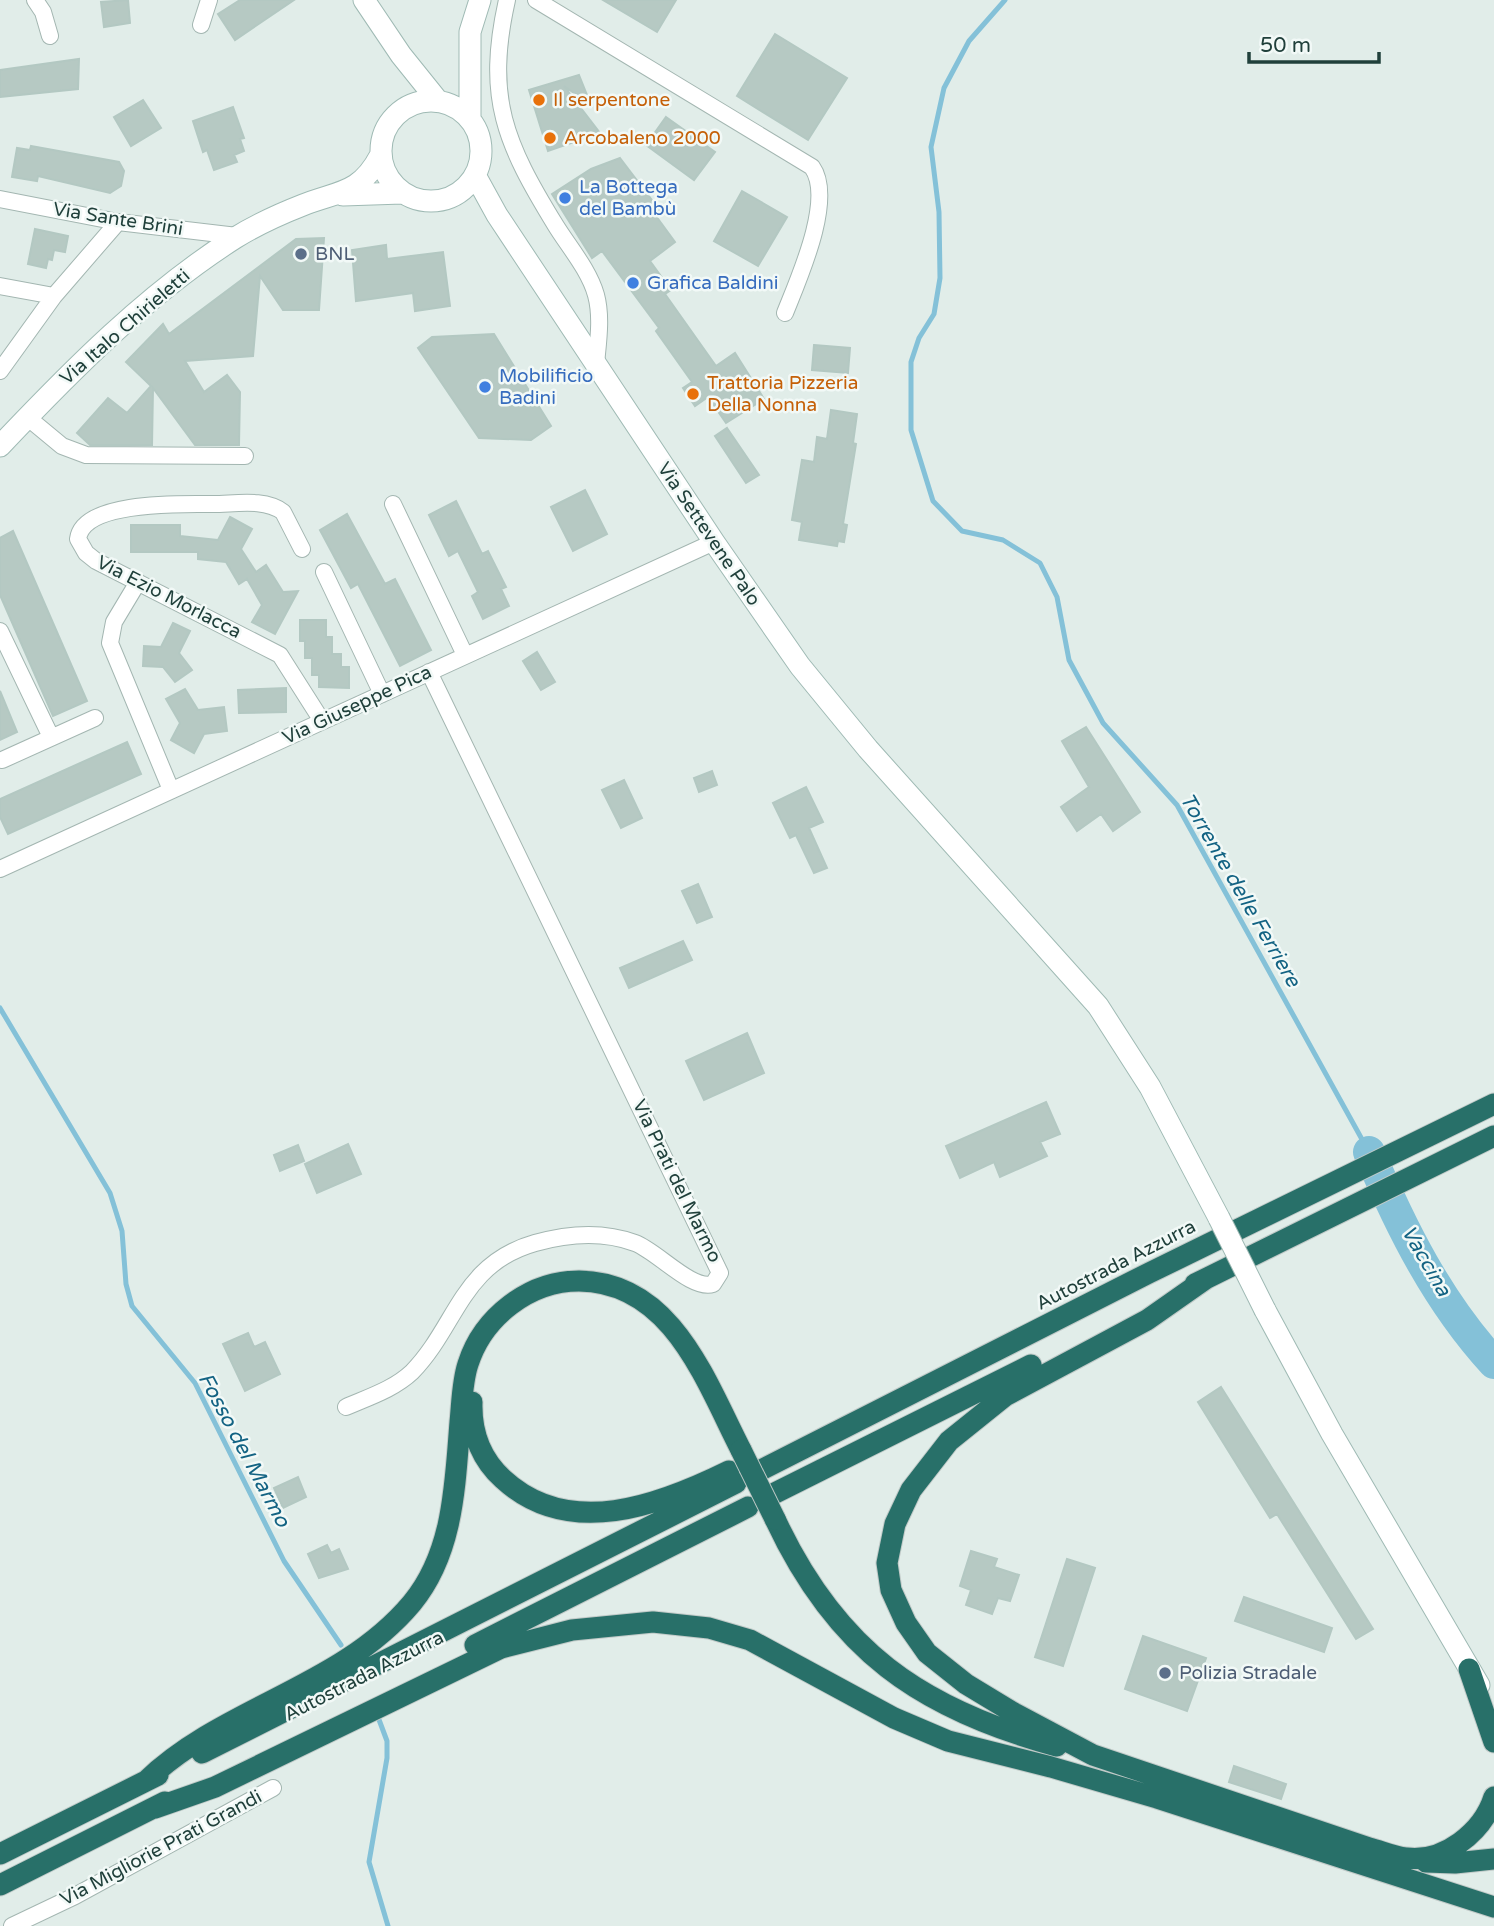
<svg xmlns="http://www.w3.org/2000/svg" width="1494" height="1926" viewBox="0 0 1494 1926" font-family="'Varela Round',sans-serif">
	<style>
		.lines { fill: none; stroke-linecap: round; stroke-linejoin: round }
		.stream { stroke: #84c1d8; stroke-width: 5 }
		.river { stroke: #84c1d8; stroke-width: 32 }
		.building { fill: #b6c9c3; stroke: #b3c8c2; stroke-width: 2 }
		.street-casing { stroke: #a3b6b1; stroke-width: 18 }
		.secondary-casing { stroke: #9fbab4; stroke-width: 23 }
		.highway-casing { stroke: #c1cac8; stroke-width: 23 }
		.street { stroke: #fff; stroke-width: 16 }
		.secondary { stroke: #fff; stroke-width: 21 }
		.highway { stroke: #287069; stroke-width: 21 }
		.secondary-bridge-casing { stroke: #9fbab4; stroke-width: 23; stroke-linecap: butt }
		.highway-bridge-casing { stroke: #c1cac8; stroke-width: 23; stroke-linecap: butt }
		.secondary-bridge { stroke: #fff; stroke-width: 21 }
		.highway-bridge { stroke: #287069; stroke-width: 21 }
		.food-dot { fill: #e8710a; stroke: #f2f9f7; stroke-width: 2.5 }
		.shop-dot { fill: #3f7fe0; stroke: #f2f9f7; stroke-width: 2.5 }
		.service-dot { fill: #5c6f8a; stroke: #f2f9f7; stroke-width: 2.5 }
		.labels { text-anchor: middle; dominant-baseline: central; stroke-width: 5; stroke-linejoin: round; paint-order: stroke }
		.food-label { font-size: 19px; fill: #c56008; stroke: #f2f9f7; text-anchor: start }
		.shop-label { font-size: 19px; fill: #366cbe; stroke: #f2f9f7; text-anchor: start }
		.street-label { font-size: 19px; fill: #20403b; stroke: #f2f9f7 }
		.service-label { font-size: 19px; fill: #4e5e75; stroke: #f2f9f7; text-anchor: start }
		.water-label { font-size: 21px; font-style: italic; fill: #136383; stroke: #f2f9f7 }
	</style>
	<rect width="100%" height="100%" fill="#e1ede9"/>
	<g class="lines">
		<path class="stream" d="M1005,0L969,41L944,88L931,147L939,212L940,278L934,314L919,338L911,362V430L933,501L962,531L1003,540L1040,563L1057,597L1069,660L1103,723L1177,805L1369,1152
			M0,1008L110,1193L122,1231L126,1284L132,1306L195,1383L284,1561L341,1645
			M378,1717L387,1741V1758L369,1862L388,1926"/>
		<path class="river" d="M1369,1152C1401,1228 1438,1302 1494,1363"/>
	</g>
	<path class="building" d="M128,0L130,23L104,27L101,2Z
		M240,0H294L235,40L218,14Z
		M603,0H676L657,32Z
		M775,34L847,78L808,140L737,96Z
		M79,59L78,89L0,97V70Z
		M579,75L591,105L564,86L600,133L548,151L529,90Z
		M143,100L161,128L131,146L114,117Z
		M233,107L244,138L240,139L244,151L234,155L237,162L214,170L207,150L203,152L193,121Z
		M666,117L715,152L694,180L646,145Z
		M31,146L119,162L124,171L121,186L110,193L38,176L37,181L12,177L17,148L30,150Z
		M620,158L661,212L656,216L675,242L650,261L671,290L665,294L716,366L735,353L764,399L726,423L708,397L695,406L683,388L692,382L656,331L659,328L602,251L592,258L552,194L591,169Z
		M742,191L787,217L758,266L714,241Z
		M35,229L68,236L65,252L54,250L52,260L48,259L46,268L28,264Z
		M324,238L319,310H283L260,276L253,356L185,361L204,392L227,375L240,392L239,445H195L153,388L152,445H90L77,433L108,398L127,413L151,386L126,362L163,324L169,334L296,239Z
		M386,245L387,259L443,252L450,306L415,311L413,293L356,301L352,250Z
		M494,334L551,426L531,440L479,438L418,348L432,337Z
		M814,345L850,348L848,373L812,370Z
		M831,410L857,414L853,443L856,444L843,524L847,525L844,542L838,541L837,546L799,540L802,522L792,520L802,460L814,462L817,437L827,439Z
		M727,428L759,475L746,483L715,436Z
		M585,490L607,534L573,551L551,507Z
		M456,501L482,554L488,551L506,587L501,589L509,606L483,619L472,596L478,592L458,551L449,556L429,515Z
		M347,514L385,584L395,579L431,650L400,666L358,584L351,588L320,530Z
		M230,517L252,529L241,549L256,572L266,565L283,592L298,591L275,634L252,622L262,605L247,579L239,584L226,562L198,559V552H131V525H180V536L218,540Z
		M13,531L87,701L53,716L0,595V538Z
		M300,620H326V637H332V654H341V667H349V688L319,687V675H312V658H305V641H300Z
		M173,623L190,631L179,653L192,670L175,682L163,667L143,666L144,646L161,647Z
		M537,652L555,682L541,690L523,661Z
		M286,688V712L239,713L238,690Z
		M185,689L198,710L224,707L227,731L204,734L194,753L171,740L180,723L166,699Z
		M0,691L17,732L0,740Z
		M1086,727L1140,812L1113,831L1101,814L1077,831L1061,807L1089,787L1062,741Z
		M127,742L141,774L8,834L0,817V799Z
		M712,771L717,785L699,792L694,778Z
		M624,780L642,818L621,828L602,790Z
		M806,787L823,822L809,828L827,868L814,873L796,835L790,838L773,803Z
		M698,884L712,917L697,923L682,891Z
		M683,941L692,960L629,988L620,968Z
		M747,1033L764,1073L704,1100L686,1061Z
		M1046,1102L1060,1134L1040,1142L1047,1156L1000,1177L994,1162L960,1178L946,1146Z
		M348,1144L361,1174L317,1193L305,1164Z
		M298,1145L304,1161L280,1171L274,1155Z
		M248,1333L254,1347L265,1342L280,1374L245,1391L223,1344Z
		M1221,1387L1373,1629L1356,1639L1277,1514L1270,1518L1198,1402Z
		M298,1477L306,1497L283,1508L274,1488Z
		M327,1545L331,1553L339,1549L348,1569L319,1578L308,1554Z
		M971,1551L997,1559L994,1567L1019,1575L1010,1601L998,1598L992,1614L966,1605L971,1590L960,1586Z
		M1067,1559L1095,1568L1063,1666L1035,1657Z
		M1244,1597L1332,1628L1324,1652L1235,1621Z
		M1143,1636L1206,1658L1187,1711L1125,1689Z
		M1234,1766L1286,1784L1281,1799L1229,1782Z"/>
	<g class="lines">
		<defs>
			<path id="street" d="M35,0L43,12L50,36
				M507,0C485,98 505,143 556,226C569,247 589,270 596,295C602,317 598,342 596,364
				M536,0L812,167C835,199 798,280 785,313
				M201,25L209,0
				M0,199L118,222L237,236
				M0,286L54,296
				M0,371L54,296L118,222
				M27,417L62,446L86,455L245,456
				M393,504L465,655
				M302,549L283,512C265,498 235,504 213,504C184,504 83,500 78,539L86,553L96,561L280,655L322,721
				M324,572L382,694
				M138,582L114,622L110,643L171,790
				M0,631L51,737
				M2,760L95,718
				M0,869L714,542
				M346,1407C369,1397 394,1389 412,1372C457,1326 461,1264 535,1243C567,1234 603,1231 635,1243C657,1251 692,1291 713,1284L720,1273L429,672
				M12,1926L75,1896L273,1788"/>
			<path id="secondary" d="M364,0L401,55L438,101
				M381 151a50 50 0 1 1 100 0a50 50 0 1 1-100 0Z
				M470,119V32L480,0
				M475,175L497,215L714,542L800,666L868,749L1098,1006L1150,1087L1219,1218
				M343,195L402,193
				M0,446C72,370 147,294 235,238C256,225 280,214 303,205C339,191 360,194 380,156
				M1265,1310L1332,1434L1479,1685"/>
			<path id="highway" d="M1207,1278L1147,1320L1005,1396L949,1441L911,1490L895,1524L887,1563L891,1590L906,1623L927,1653L966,1684L1014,1713L1093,1755L1369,1848C1381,1851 1394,1857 1406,1858C1444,1863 1483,1832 1494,1797
				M1195,1284L1494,1136
				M472,1402C471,1432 481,1459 503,1479C569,1540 660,1505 729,1471
				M761,1470L1149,1273L1494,1104
				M773,1494L1031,1365
				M775,1519C836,1650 920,1709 1057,1746
				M475,1645L748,1507
				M1469,1669L1494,1742
				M202,1753L736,1483
				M146,1781C224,1706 341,1688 412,1603C454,1552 455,1484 460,1422C462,1403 462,1382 468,1364C483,1317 529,1281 579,1281C672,1282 705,1380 741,1450
				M155,1808L215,1787L501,1648L572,1630L653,1622L709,1628L750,1640L894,1718L948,1741L1051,1767L1157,1798L1494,1907
				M0,1854L158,1775
				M1426,1862L1455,1863L1494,1859
				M0,1885L165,1802"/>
		</defs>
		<use href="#street" class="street-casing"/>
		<use href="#secondary" class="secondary-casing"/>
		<use href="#highway" class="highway-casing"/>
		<use href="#street" class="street"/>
		<use href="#secondary" class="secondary"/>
		<use href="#highway" class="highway"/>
		<defs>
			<path id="secondary-bridge" d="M1219,1218L1265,1310"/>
			<path id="highway-bridge" d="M741,1450L775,1519"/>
		</defs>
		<use href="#secondary-bridge" class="secondary-bridge-casing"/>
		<use href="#highway-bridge" class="highway-bridge-casing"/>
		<use href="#secondary-bridge" class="secondary-bridge"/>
		<use href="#highway-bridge" class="highway-bridge"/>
	</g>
	<g class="food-dot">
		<circle cx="539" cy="100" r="7"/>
		<circle cx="550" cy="138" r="7"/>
		<circle cx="693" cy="394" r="7"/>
	</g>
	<g class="shop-dot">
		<circle cx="565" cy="198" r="7"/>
		<circle cx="633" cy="283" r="7"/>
		<circle cx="485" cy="387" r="7"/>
	</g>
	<g class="service-dot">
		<circle cx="301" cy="254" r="7"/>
		<circle cx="1165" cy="1673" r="7"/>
	</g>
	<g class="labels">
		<g class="food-label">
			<text x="553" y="100">Il serpentone</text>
			<text x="564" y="138">Arcobaleno 2000</text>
			<text x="707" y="383">Trattoria Pizzeria<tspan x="707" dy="22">Della Nonna</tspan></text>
		</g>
		<g class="shop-label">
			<text x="579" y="187">La Bottega<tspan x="579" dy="22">del Bambù</tspan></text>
			<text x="647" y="283">Grafica Baldini</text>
			<text x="499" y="376">Mobilificio<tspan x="499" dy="22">Badini</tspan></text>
		</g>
		<g class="street-label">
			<text transform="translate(118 219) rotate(9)">Via Sante Brini</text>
			<text transform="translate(125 327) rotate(-41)">Via Italo Chirieletti</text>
			<text transform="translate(709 534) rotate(56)">Via Settevene Palo</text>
			<text transform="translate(169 597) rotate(27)">Via Ezio Morlacca</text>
			<text transform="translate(357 705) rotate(-25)">Via Giuseppe Pica</text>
			<text transform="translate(677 1181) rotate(64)">Via Prati del Marmo</text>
			<text transform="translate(1116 1265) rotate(-27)">Autostrada Azzurra</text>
			<text transform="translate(364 1676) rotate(-27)">Autostrada Azzurra</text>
			<text transform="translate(161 1848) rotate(-28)">Via Migliorie Prati Grandi</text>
		</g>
		<g class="service-label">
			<text x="315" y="254">BNL</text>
			<text x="1179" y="1673">Polizia Stradale</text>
		</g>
		<g class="water-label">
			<text transform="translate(1240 890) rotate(60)">Torrente delle Ferriere</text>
			<text transform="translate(1426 1261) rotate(60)">Vaccina</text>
			<text transform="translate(244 1450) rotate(62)">Fosso del Marmo</text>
		</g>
	</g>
	<path d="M1249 52v10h130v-10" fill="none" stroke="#20403b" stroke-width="3.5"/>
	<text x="1260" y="52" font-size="21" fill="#20403b" stroke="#f2f9f7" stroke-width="5" paint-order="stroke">50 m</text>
</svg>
